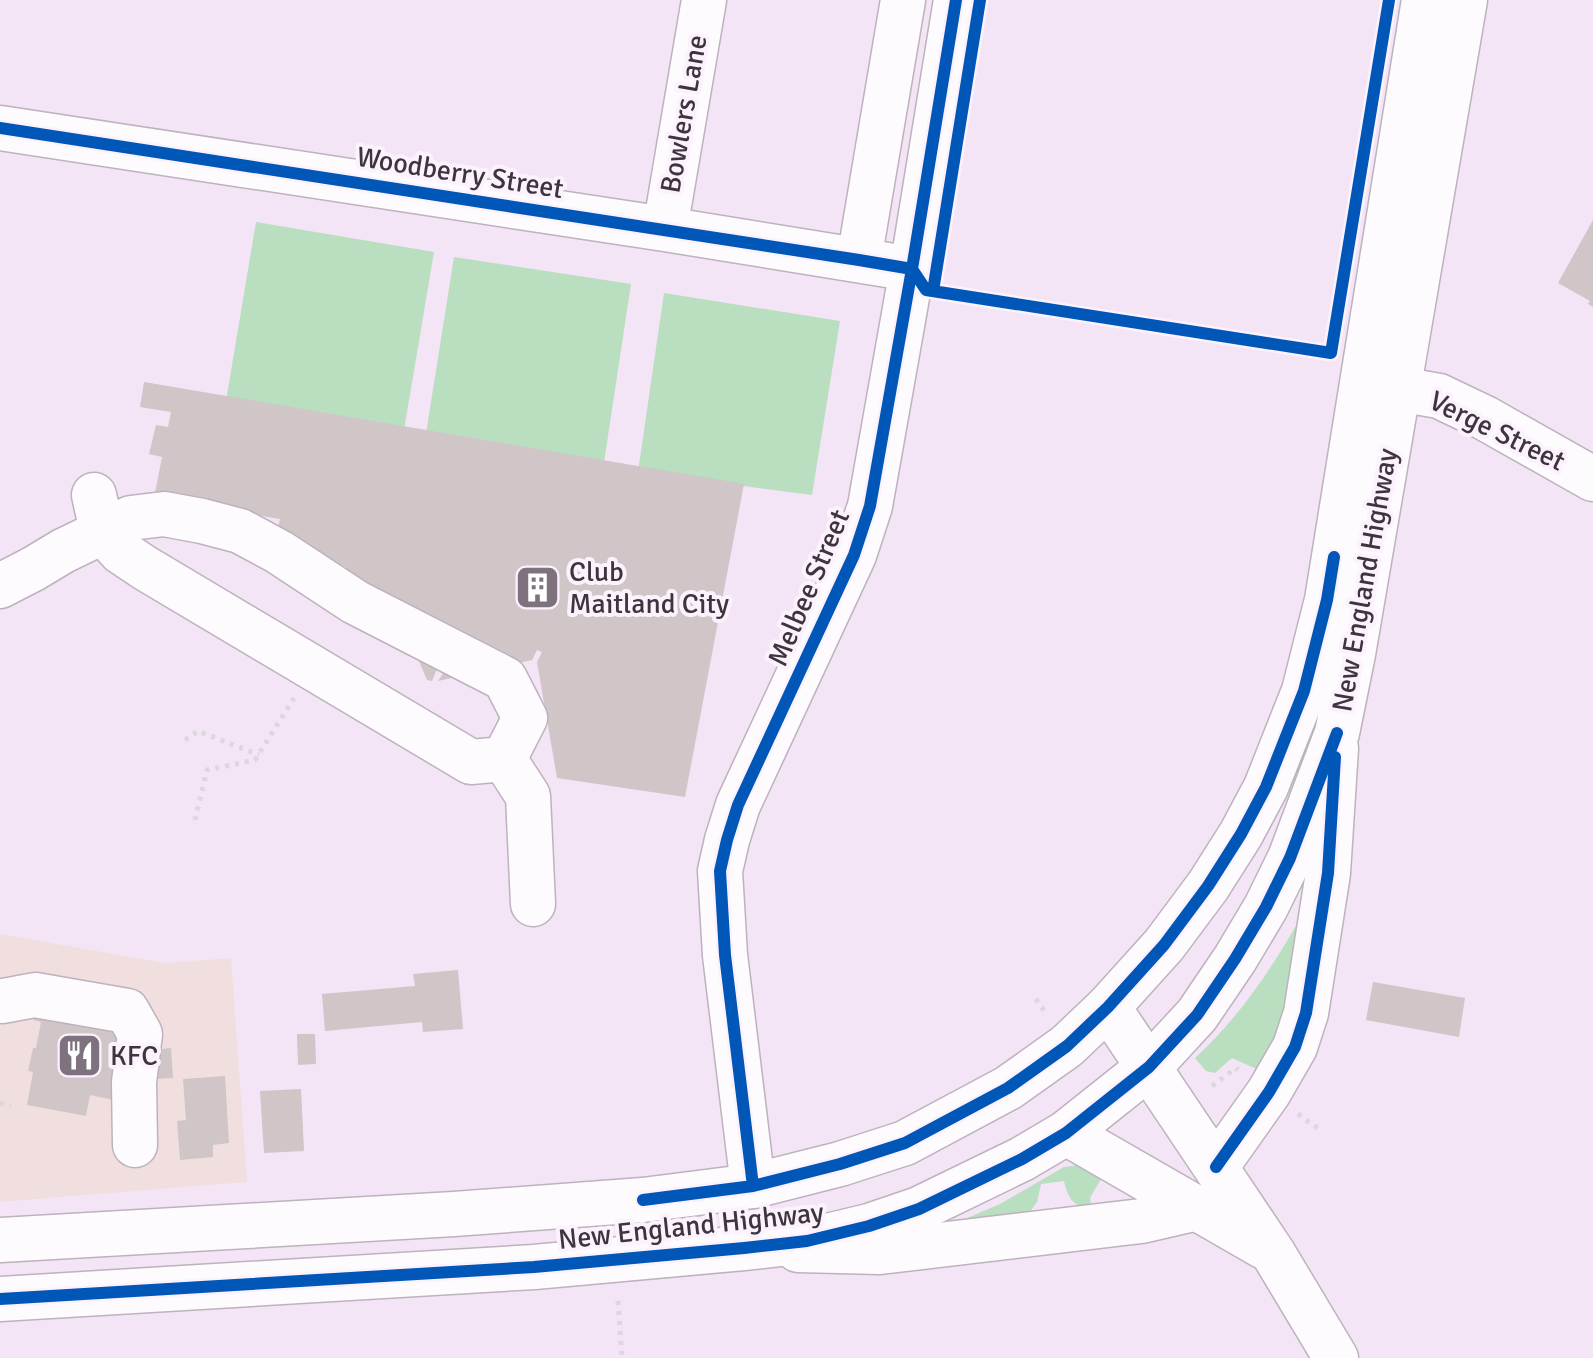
<svg xmlns="http://www.w3.org/2000/svg" width="1593" height="1358" viewBox="0 0 1593 1358" font-family="Signika,sans-serif">
	<style>
		.commercial { fill: #f1dfdf }
		.green { fill: #b9dec0 }
		.building { fill: #d0c5c7 }
		.lines { fill: none; stroke-linecap: round; stroke-linejoin: round }
		.minor-casing { stroke: #bdb2bd; stroke-width: 47 }
		.major-casing { stroke: #bdb2bd; stroke-width: 47 }
		.highway-casing { stroke: #bdb2bd; stroke-width: 47 }
		.path { stroke: #dbd7dc; stroke-width: 5; stroke-dasharray: 4 6; stroke-linecap: butt }
		.minor { stroke: #fdfbfe; stroke-width: 44 }
		.major { stroke: #fdfbfe; stroke-width: 44 }
		.highway { stroke: #fdfbfe; stroke-width: 44 }
		.cycleway-casing { stroke: #fcf2fd; stroke-width: 17 }
		.cycleway { stroke: #0057b8; stroke-width: 12 }
		.labels { text-anchor: middle; dominant-baseline: central; stroke-width: 8; stroke-linejoin: round; paint-order: stroke }
		.street-label { font-size: 28px; fill: #3d343e; stroke: #fcf2fd }
		.poi-label { font-size: 28px; fill: #3d343e; stroke: #fcf2fd; text-anchor: start }
	</style>
	<rect width="100%" height="100%" fill="#f3e5f5"/>
	<path class="commercial" d="M0,934L165,963L231,958L247,1182L0,1202Z"/>
	<path class="green" d="M256,222L434,252L403,436L225,407Z
		M454,257L631,284L603,469L425,440Z
		M664,293L840,321L812,495L638,472Z
		M1309,903L1292,1005L1263,1072L1232,1058L1215,1073L1206,1071L1195,1058C1244,1013 1277,960 1309,903Z
		M1078,1165L1102,1177L1090,1198L1091,1205L1089,1210C1072,1204 1068,1198 1064,1181L1041,1184L1037,1202L1026,1217L937,1231L1000,1204L1064,1167Z"/>
	<path class="building" d="M1593,220V307L1588,304L1590,301L1558,283Z
		M144,382L744,484L685,797L557,778L537,662L542,652L537,650L532,660L438,681L444,672L437,669L432,681L427,680L396,607L398,600L393,596L387,610L340,580L346,567L340,564L333,578L278,527L280,519L154,498L162,457L149,454L156,425L168,427L171,412L140,407Z
		M458,970L463,1029L423,1032L422,1022L325,1031L322,994L415,986L413,974Z
		M1373,982L1465,998L1459,1037L1366,1020Z
		M35,1006L125,1023L118,1101L90,1095L86,1116L27,1105L33,1072L28,1071L33,1048H36L41,1022L33,1020Z
		M297,1034H315L316,1064L298,1065Z
		M171,1048L173,1078L155,1079L153,1050Z
		M225,1076L229,1143L213,1145V1157L180,1160L177,1121L186,1120L183,1079Z
		M301,1089L304,1151L264,1153L260,1091Z"/>
	<g class="lines">
		<defs>
			<path id="minor" d="M0,128L665,229L912,269
				M665,229L704,0
				M859,260L903,0
				M1399,389L1439,396L1485,418L1593,479
				M94,495L102,531L121,552L145,568L471,762L504,759
				M0,586L33,569L63,551L131,518L164,514L202,521L240,531L279,552L355,602L505,679L525,718L504,759
				M504,759L528,796L533,904
				M3,1001L35,995L127,1011L140,1034L134,1082L135,1145
				M753,1186L725,955L720,871L727,840L738,805L854,555L870,506L912,269L956,0
				M798,1250L880,1252L1141,1221L1197,1208"/>
			<path id="major" d="M1108,1007L1273,1253L1336,1358
				M1066,1133L1264,1247
				M1216,1167L1269,1092L1295,1047L1306,1013L1328,873L1336,748"/>
			<path id="highway" d="M0,1240L454,1214L643,1200L753,1186L840,1164L905,1143L1008,1088L1067,1046L1108,1007L1164,945L1208,886L1241,834L1266,787L1304,691L1327,600L1424,0
				M0,1299L534,1267L744,1248L807,1241L869,1226L919,1209L1022,1159L1066,1133L1149,1067L1197,1015L1235,959L1266,907L1290,858L1337,733L1353,654L1465,0"/>
		</defs>
		<use href="#minor" class="minor-casing"/>
		<use href="#major" class="major-casing"/>
		<use href="#highway" class="highway-casing"/>
		<path class="path" d="M185,740L198,731L259,755
			M195,820L207,770L255,760L294,698
			M1036,999L1047,1015
			M1212,1086L1236,1068L1238,1070
			M0,1103L11,1106
			M1298,1114L1320,1130
			M618,1301L622,1358"/>
		<use href="#minor" class="minor"/>
		<use href="#major" class="major"/>
		<use href="#highway" class="highway"/>
		<defs>
			<path id="cycleway" d="M0,128L859,260L912,269L926,290L1331,353L1389,0
				M933,291L980,0
				M1216,1167L1269,1092L1295,1047L1306,1013L1328,873L1335,757
				M753,1186L725,955L720,871L727,840L738,805L854,555L870,506L912,269L956,0
				M643,1200L753,1186L840,1164L905,1143L1008,1088L1067,1046L1108,1007L1164,945L1208,886L1241,834L1266,787L1304,691L1327,600L1334,557
				M0,1299L534,1267L744,1248L807,1241L869,1226L919,1209L1022,1159L1066,1133L1149,1067L1197,1015L1235,959L1266,907L1290,858L1337,733"/>
		</defs>
		<use href="#cycleway" class="cycleway-casing"/>
		<use href="#cycleway" class="cycleway"/>
	</g>
	<defs>
		<symbol id="building-square" viewBox="-11 -11 22 22"><rect x="-9" y="-9" width="18" height="18" rx="4" fill="#7d727e" stroke="#fcf2fd"/><path d="M-4-6H4V6H1V3H-1V6H-4ZM-2.5-4.3h1.7v1.8h-1.7ZM.8-4.3h1.7v1.8H.8ZM-2.5-1h1.7V.8h-1.7ZM.8-1h1.7V.8H.8Z" fill="#fff"/></symbol>
		<symbol id="restaurant-square" viewBox="-11 -11 22 22"><rect x="-9" y="-9" width="18" height="18" rx="4" fill="#7d727e" stroke="#fcf2fd"/><path d="M-5-6h1v4h1v-4h1v4h1v-4h1v5L-1.5 .5V6h-2V.5L-5-1ZM5-6V6H3V1.5H1.5Q1.5-4 5-6Z" fill="#fff"/></symbol>
	</defs>
	<g fill-rule="evenodd">
		<use href="#building-square" x="512" y="562" width="51" height="51"/>
		<use href="#restaurant-square" x="54" y="1030" width="51" height="51"/>
	</g>
	<g class="labels">
		<g class="street-label">
			<text transform="translate(684 114) rotate(-80)">Bowlers Lane</text>
			<text transform="translate(460 173) rotate(9)">Woodberry Street</text>
			<text transform="translate(1497 431) rotate(26)">Verge Street</text>
			<text transform="translate(1365 580) rotate(-80)">New England Highway</text>
			<text transform="translate(809 588) rotate(-67)">Melbee Street</text>
			<text transform="translate(691 1226) rotate(-6)">New England Highway</text>
		</g>
		<g class="poi-label">
			<text x="569" y="572">Club<tspan x="569" dy="32">Maitland City</tspan></text>
			<text x="110" y="1056">KFC</text>
		</g>
	</g>
</svg>
